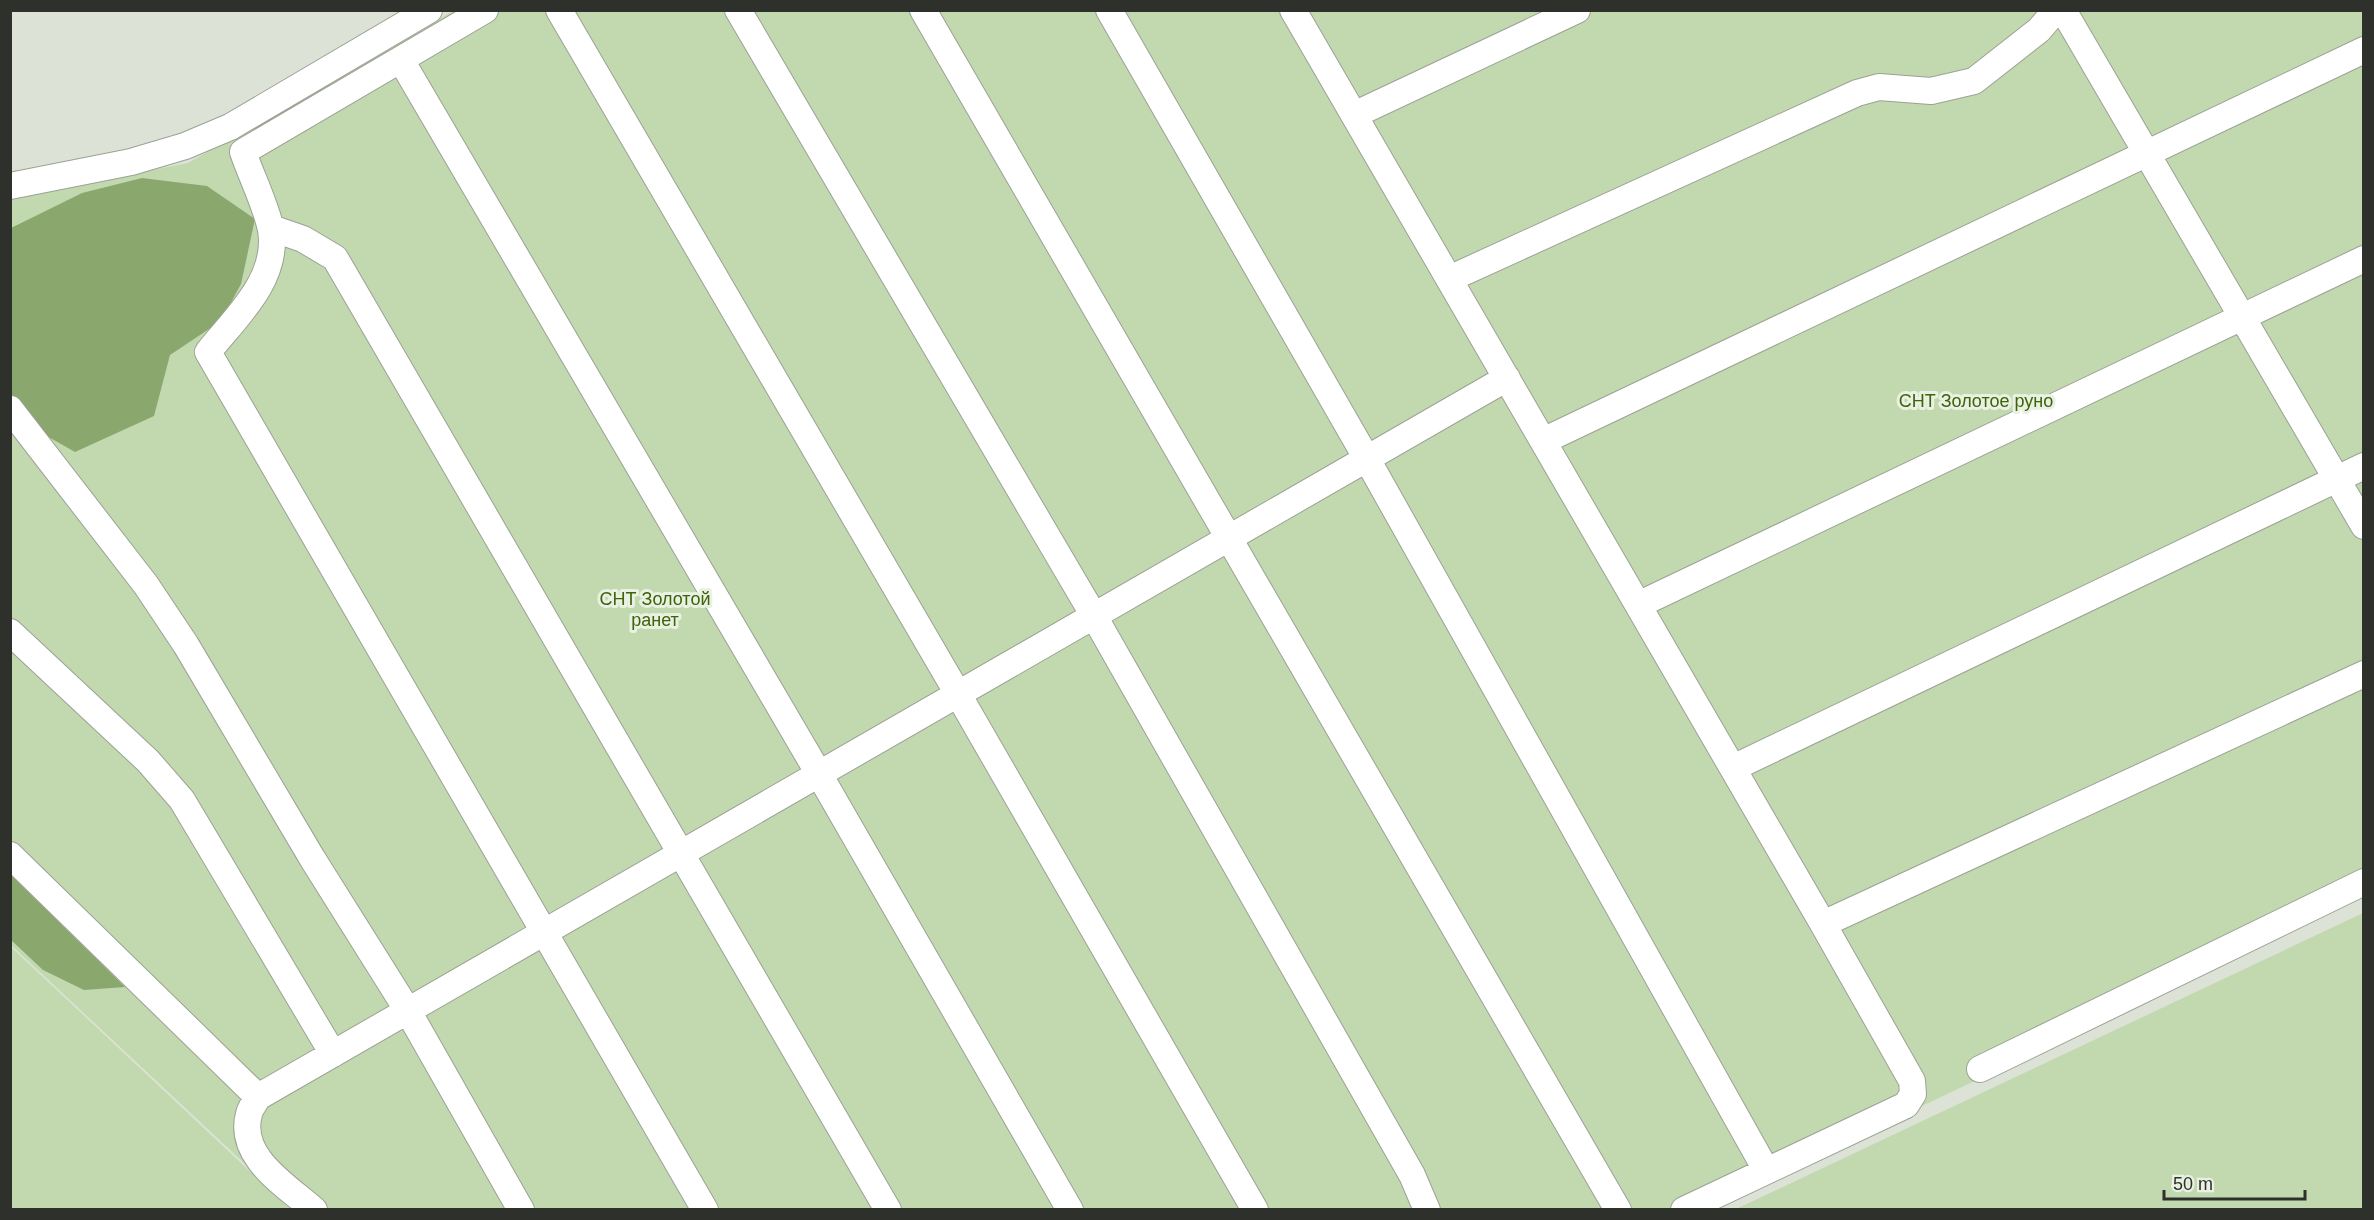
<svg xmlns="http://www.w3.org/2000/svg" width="2374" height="1220" viewBox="0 0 2374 1220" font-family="Helvetica,sans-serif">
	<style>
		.green { fill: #c2d9af }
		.forest { fill: #8aa86d }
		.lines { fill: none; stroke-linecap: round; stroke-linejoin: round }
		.minor-casing { stroke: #9ba295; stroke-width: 28 }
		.minor { stroke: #fff; stroke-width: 26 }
		.labels { text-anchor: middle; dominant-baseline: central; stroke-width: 6; stroke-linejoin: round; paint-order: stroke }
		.park-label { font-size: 18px; fill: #3f630a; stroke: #e9f1e3 }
	</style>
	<rect width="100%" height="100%" fill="#dce3d6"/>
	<path class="green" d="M453,11H2363V895L1707,1209H293L11,945L10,198L188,163Z
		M2363,913V1209H1736Z
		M10,947H11L290,1209H11Z"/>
	<path class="forest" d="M142,178L207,186L255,219L241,284L221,321L170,355L154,416L75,452L38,431L11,398V228L82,193Z
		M10,875H11L125,987L84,990L43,970L11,940Z"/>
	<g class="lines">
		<defs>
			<path id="minor" d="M485,10L243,152C250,173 267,208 271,230C279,279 236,317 208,352L705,1210
				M559,10L958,694L1255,1210
				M738,10L1094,616L1412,1175L1427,1210
				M923,10L1618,1210
				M1109,10L1367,459L1766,1170
				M1293,10L1823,924L1912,1081L1913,1094L1906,1105L1684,1210
				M2063,10L2364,526
				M401,60L819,774L1070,1210
				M1354,115L1577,10
				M10,186L131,162L185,146L230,127L429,10
				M271,228L303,239L335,258L888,1210
				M1449,279L1857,93L1879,87L1931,91L1974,81L2039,30L2056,10
				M10,409L146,585L186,645L312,858L408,1011L521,1210
				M1543,441L2364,50
				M1638,605L2364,259
				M10,632L148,761L182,800L333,1054
				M1733,768L2364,466
				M10,855L258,1097C255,1103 250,1108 249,1114C237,1157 287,1186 314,1210
				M1823,924L2364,674
				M1980,1069L2364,882
				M258,1097L1507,378"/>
		</defs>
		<use href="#minor" class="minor-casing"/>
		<use href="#minor" class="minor"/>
	</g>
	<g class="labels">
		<g class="park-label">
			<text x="1976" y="401">СНТ Золотое руно</text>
			<text x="655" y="599">СНТ Золотой<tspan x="655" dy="21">ранет</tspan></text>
		</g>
	</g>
	<rect width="2374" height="1220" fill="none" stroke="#2d302b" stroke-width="24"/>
	<path d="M2164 1190v9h141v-9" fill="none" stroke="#2d302b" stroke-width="3"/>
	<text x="2173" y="1190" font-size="18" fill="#2d302b" stroke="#e9f1e3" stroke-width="4.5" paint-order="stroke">50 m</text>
</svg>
